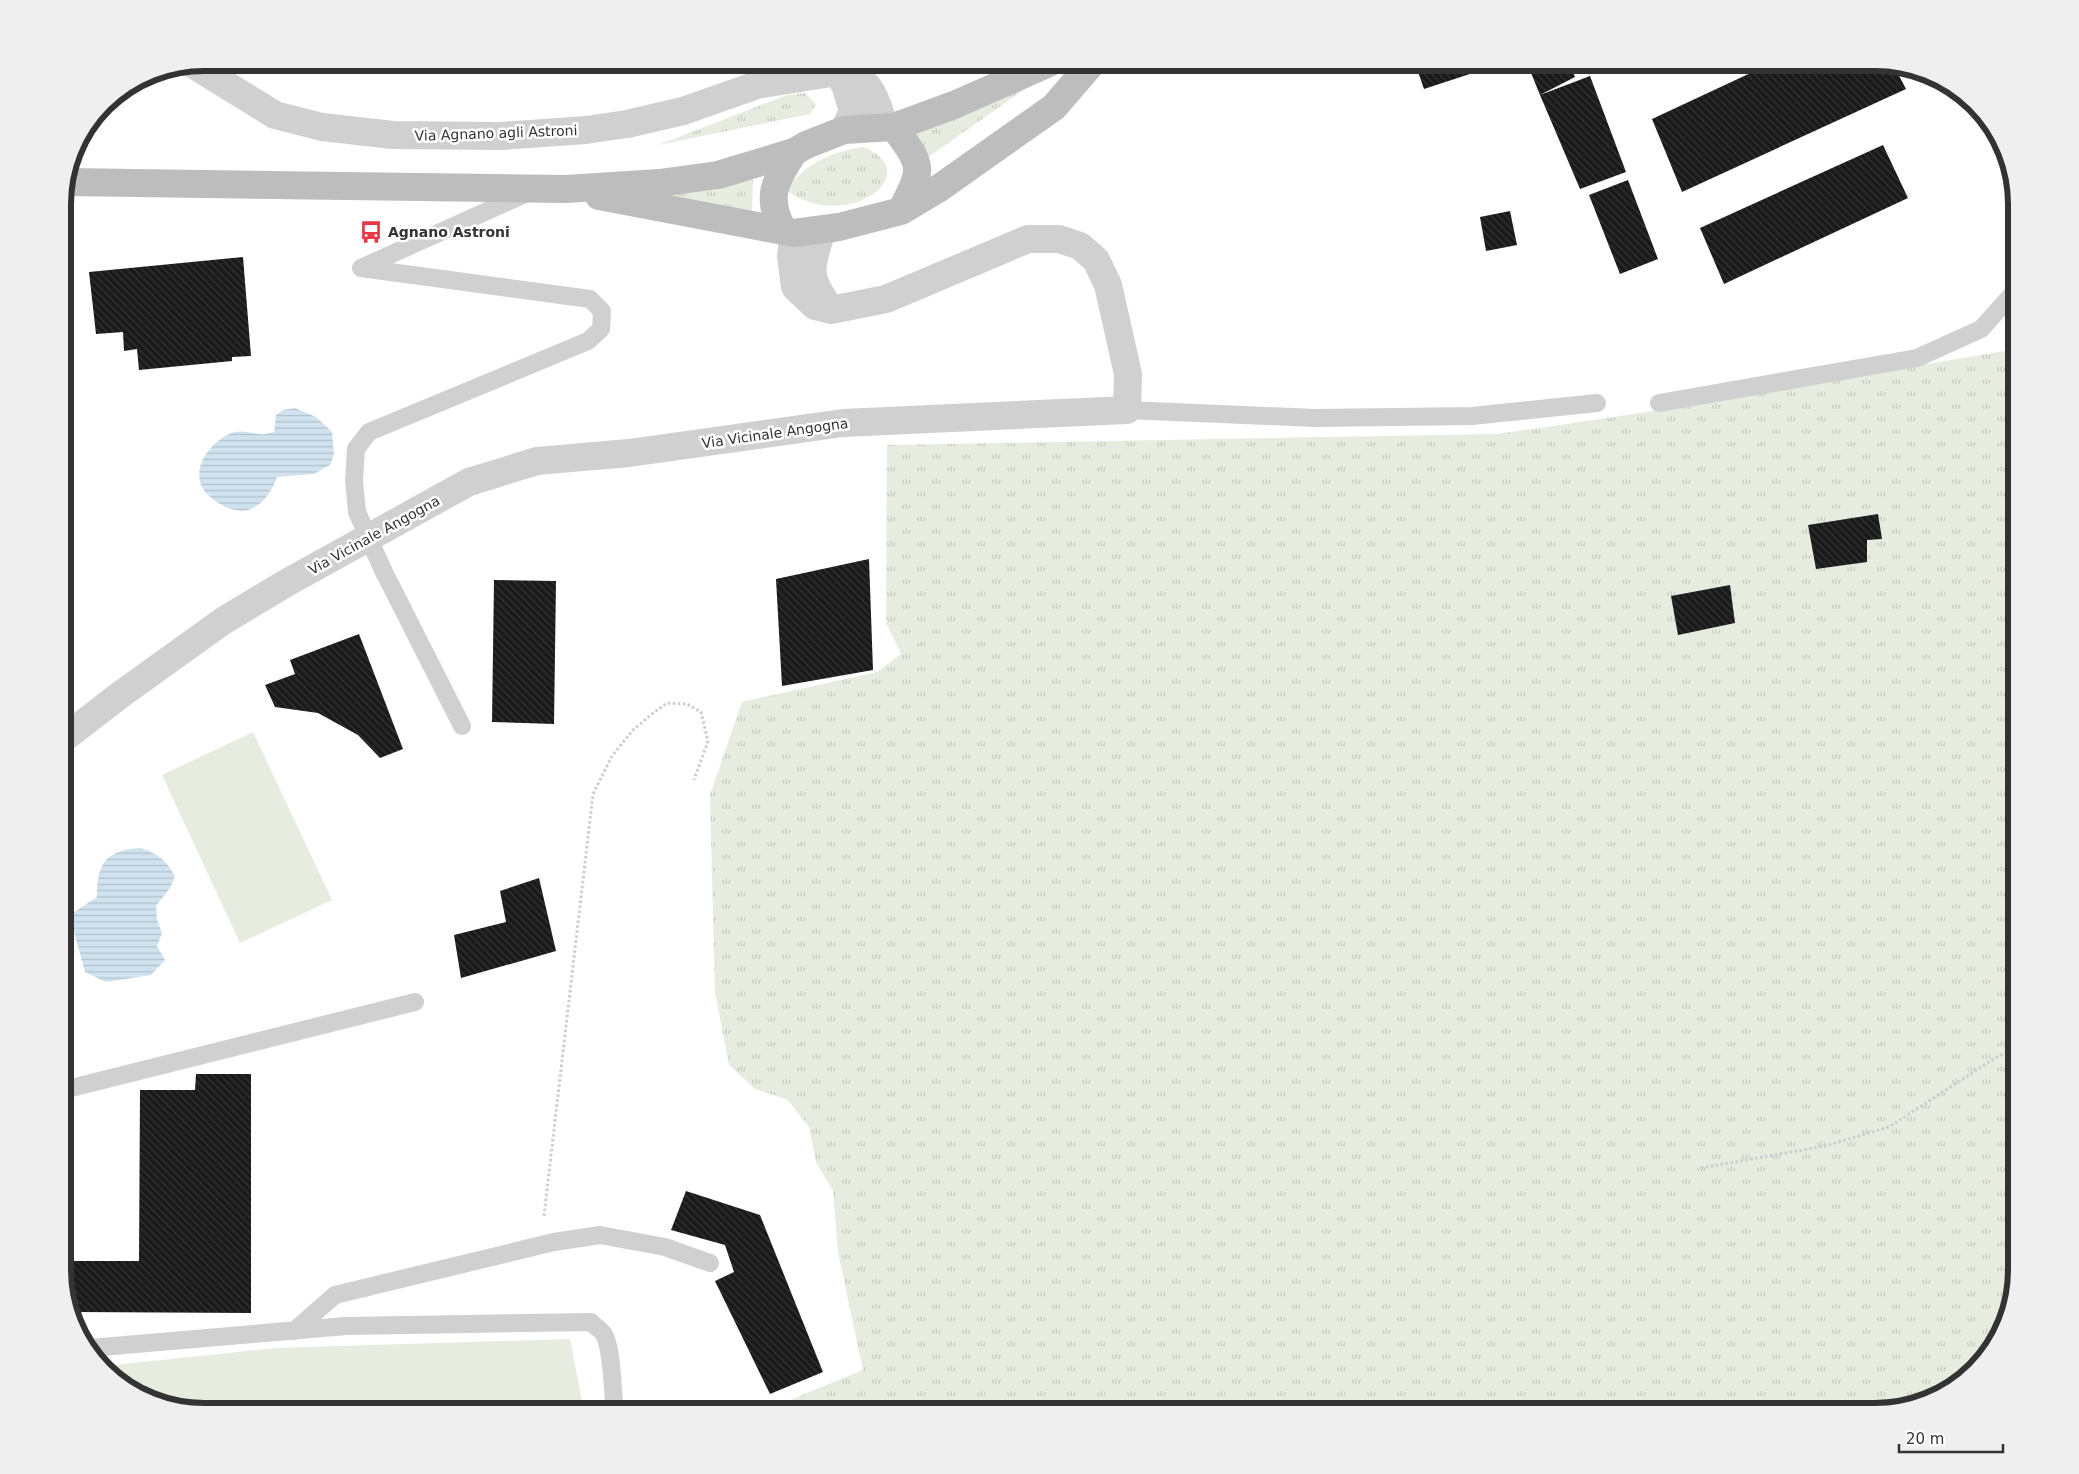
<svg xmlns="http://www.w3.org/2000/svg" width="2079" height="1474" viewBox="0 0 2079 1474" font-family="'DejaVu Sans',sans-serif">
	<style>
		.grass { fill: url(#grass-tufts) }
		.pitch { fill: #e6ecdf }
		.water { fill: url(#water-rules) }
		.building { fill: url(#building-back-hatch) }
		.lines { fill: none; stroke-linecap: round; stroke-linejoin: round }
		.path { stroke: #cdcdcd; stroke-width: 3; stroke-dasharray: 2.5 2.5; stroke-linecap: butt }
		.lane { stroke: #d0d0d0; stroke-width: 18 }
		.street { stroke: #d0d0d0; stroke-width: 28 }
		.secondary { stroke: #bdbdbd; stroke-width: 28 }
		.lane-bridge { stroke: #d0d0d0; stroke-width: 18 }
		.labels { text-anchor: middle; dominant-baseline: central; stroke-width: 5; stroke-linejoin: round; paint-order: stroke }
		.street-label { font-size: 14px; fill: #333; stroke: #fff }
		.poi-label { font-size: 14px; font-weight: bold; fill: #333; stroke: #fff; text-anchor: start }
		.rim { fill: none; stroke: #333; stroke-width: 6 }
	</style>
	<defs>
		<pattern id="grass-tufts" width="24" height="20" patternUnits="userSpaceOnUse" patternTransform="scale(1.25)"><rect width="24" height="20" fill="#e6ecdf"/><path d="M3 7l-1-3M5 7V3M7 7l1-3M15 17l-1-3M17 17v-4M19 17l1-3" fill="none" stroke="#c6cbc0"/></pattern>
		<pattern id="water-rules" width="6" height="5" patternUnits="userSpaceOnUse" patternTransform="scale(1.25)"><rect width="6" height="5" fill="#cfe2ee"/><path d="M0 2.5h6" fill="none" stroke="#b2c2cd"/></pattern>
		<pattern id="building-back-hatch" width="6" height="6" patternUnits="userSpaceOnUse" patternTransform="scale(1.25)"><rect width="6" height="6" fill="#1a1a1a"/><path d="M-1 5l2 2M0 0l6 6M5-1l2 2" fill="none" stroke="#333"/></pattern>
	</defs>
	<rect width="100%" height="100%" fill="#fff"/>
	<path class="grass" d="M1062,63L921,162L911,131Z
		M805,93L816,104L810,114L658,145L787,95Z
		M864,147C928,175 845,234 786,190C805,164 832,151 864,147Z
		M753,176L752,211L666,196Z
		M2016,349V1270L2009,1315L1987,1356L1938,1397L1875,1411H767L766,1410L863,1370L838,1252L833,1191L816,1162L809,1127L788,1100L755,1089L729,1065L715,992L710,795L742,702L877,672L901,654L886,623L887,445L1498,434L1640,413Z"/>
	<path class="pitch" d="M253,732L332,900L240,943L162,775Z
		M570,1339L584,1411H204C163,1405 133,1400 105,1366L276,1348Z"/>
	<path class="water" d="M295,408L316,417L332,432L334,454L330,465L314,474L277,477C272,490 265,503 251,509C236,516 209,501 202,487C192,465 211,443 229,434C240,429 248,433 259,434C264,435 269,433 274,432L276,415L283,410Z
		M141,848C158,854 166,860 175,876L170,888L156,906L157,920L162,933L157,946L165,960L151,975L106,982L85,972L74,932L73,913L97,897C97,863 106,850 141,848Z"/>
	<path class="building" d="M1415,63H1476L1479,71L1424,89Z
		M1527,63H1569L1575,77L1540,95Z
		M1772,63H1875L1894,66L1906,89L1682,192L1652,119Z
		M1590,76L1626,172L1580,189L1540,95Z
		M1883,145L1908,198L1724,284L1700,228Z
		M1628,180L1658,259L1620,274L1589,195Z
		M1510,211L1517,245L1486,251L1480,217Z
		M243,257L251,356L232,357V361L139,370L137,349L124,351L123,332L96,334L89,272Z
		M1878,514L1882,539L1867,540V562L1816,569L1808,525Z
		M869,559L873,670L782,686L776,579Z
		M494,580L556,581L554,724L492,722Z
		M1730,585L1735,623L1678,635L1671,596Z
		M359,634L403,749L380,758L358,735L318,713L275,707L265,685L295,674L290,660Z
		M539,878L556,951L461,978L454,935L506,922L500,891Z
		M196,1074H251V1313L72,1312L63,1279V1261H139L140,1090H195Z
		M686,1191L760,1215L823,1372L770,1394L715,1281L734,1272L725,1245L671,1230Z"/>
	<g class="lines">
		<path class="path" d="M1701,1168L1825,1146L1889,1127L1995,1058L2016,1048
			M544,1216L593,794L612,756L633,730L652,714L667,703L687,704L701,712L708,741L694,780"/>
		<path class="lane" d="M1659,403L1917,358L1981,329L2016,290
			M1127,410L1315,418L1472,416L1597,403
			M357,512L354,480L356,449L369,432L588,341L601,329L602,311L590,299L361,268L529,192
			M383,570L462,726
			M63,1090L415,1002
			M294,1331L335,1295L554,1242L600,1235L665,1247L710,1263
			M90,1348L346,1326L591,1322C594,1326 600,1329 603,1333C613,1347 612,1392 615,1411"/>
		<path class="street" d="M194,65L275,115L322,127L393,135L501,136L586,130L627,124L683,111L757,85L837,72C871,74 875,99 885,127
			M837,72L845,85L853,111L844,130
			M822,230C810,270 806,275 831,310
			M63,739L120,695L223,621L288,582L469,482L537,461L629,453L843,423L1127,410L1128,374L1108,285L1096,260L1080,246L1059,239H1028L886,299L831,310L815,306L795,287L791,256L794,233"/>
		<path class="secondary" d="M66,182L566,189L659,183L718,175L794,152L806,145L844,130L894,127L954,105L1049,63
			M599,196L794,233L839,227L901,211C924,167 923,167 894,127
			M901,211L938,189L1054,107L1092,63
			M783,230C765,197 775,181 794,152"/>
		<path class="lane-bridge" d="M357,512L383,570"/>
	</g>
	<defs>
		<symbol id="bus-bare" viewBox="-9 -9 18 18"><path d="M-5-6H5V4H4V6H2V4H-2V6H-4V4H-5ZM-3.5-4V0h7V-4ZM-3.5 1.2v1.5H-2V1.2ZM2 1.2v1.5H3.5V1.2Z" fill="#e63946" stroke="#fff" stroke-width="2.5" paint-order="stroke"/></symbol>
	</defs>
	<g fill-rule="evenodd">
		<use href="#bus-bare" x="355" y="216" width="32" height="32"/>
	</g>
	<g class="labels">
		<g class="street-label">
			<text transform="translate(496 133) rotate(-2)">Via Agnano agli Astroni</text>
			<text transform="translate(775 433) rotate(-8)">Via Vicinale Angogna</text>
			<text transform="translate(374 535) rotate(-29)">Via Vicinale Angogna</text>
		</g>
		<g class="poi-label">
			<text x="388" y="232">Agnano Astroni</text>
		</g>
	</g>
	<path d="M0 0H2079V1474H0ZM204 71H1875A133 133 0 0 1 2008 204V1270A133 133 0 0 1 1875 1403H204A133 133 0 0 1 71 1270V204A133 133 0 0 1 204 71Z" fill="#efefef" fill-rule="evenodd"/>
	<path class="rim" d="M204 71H1875A133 133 0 0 1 2008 204V1270A133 133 0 0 1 1875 1403H204A133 133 0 0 1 71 1270V204A133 133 0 0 1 204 71Z"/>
	<path d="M1899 1444v8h104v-8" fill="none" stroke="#333333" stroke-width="2.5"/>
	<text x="1906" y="1444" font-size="15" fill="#333333" stroke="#ffffff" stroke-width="4" paint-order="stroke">20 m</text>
</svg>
